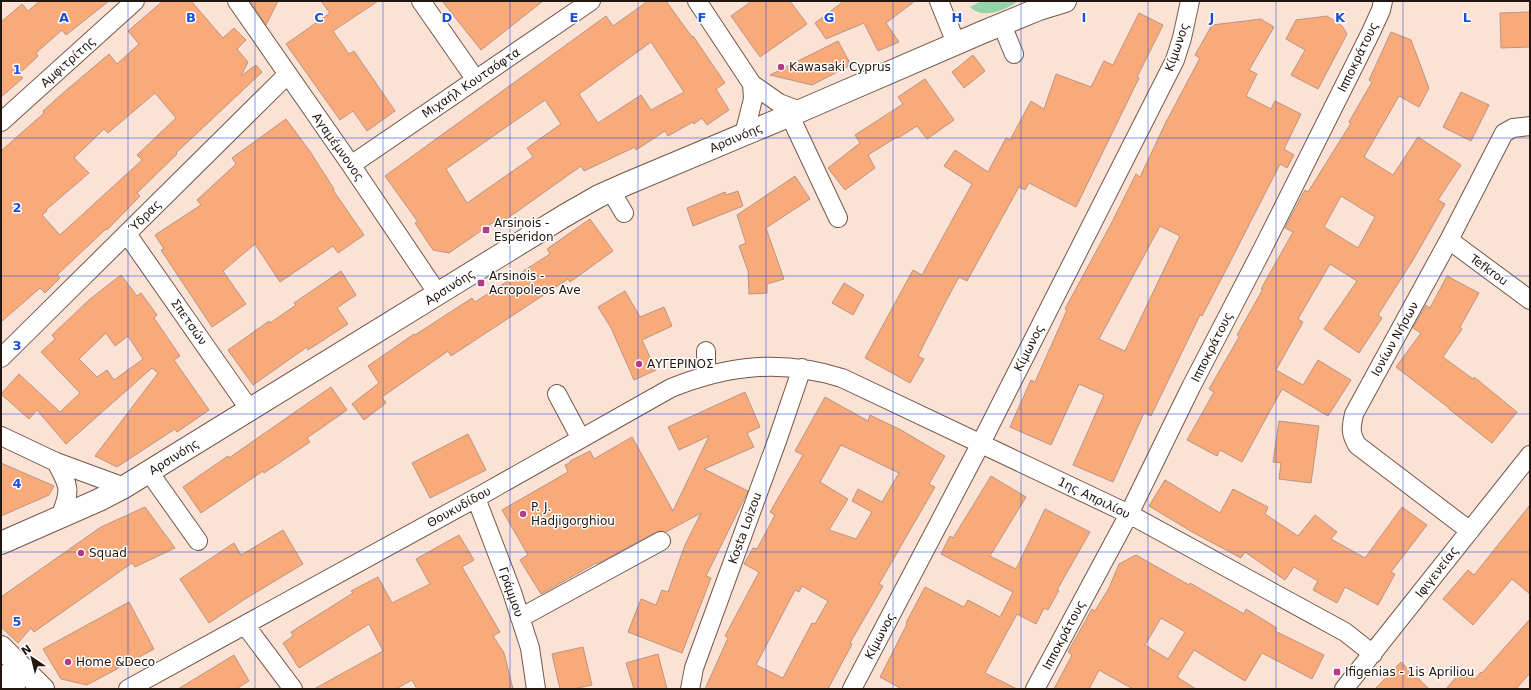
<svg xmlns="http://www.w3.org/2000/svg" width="1531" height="690" viewBox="0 0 1531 690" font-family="'DejaVu Sans',sans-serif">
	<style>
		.green { fill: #93d5ab }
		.building { fill: #faa979; stroke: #b59786; fill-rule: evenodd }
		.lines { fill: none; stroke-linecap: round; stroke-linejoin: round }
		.minor-casing { stroke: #735849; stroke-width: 20 }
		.major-casing { stroke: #735849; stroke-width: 24 }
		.minor { stroke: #fff; stroke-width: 18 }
		.major { stroke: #fff; stroke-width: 22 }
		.grid { fill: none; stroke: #1d4ed8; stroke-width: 1; stroke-opacity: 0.55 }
		.poi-dot { fill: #b73a89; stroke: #fff; stroke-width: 1.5 }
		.labels { text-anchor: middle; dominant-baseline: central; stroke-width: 3; stroke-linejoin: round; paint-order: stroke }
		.street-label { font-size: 12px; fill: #211610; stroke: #fff }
		.poi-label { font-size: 12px; fill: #211610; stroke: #fff; text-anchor: start }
		.grid-label { font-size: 13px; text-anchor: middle; font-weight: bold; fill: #1d4ed8; stroke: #fff; stroke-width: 3; stroke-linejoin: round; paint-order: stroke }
	</style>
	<rect width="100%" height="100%" fill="#fce2d4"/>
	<path class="green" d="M982,1H1018C1006,10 982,20 970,7Z"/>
	<path class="building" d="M40,1H109L66,35L62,30L36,53L38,56L19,74L23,78L1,97V22L22,4L28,11Z
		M163,1H191L223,38L234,28L246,40L237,49L248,62L241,76L256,65L262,72L176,153L177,154L137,193L140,196L107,230L106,229L57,275L60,278L45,293L40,288L1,322V151L44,113L43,111L63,93L109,54L117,64L139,44L128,31ZM155,93L176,118L137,155L142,160L60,235L42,215L47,211L46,210L89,173L74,158L104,129L108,133Z
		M250,1H278L266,25Z
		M321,1H378L333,31L349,54L354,51L395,111L367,131L353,111L340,120L286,44L330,13Z
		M442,1H543L481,50Z
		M648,1H666L692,37L693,36L725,83L716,89L729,110L707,125L702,118L694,124L693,122L668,136L665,131L636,150L635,147L584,171L581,166L501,223L498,219L449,253L433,250L415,223L418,222L385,176L606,16L613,26ZM651,42L684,92L651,110L641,95L598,123L579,94ZM545,100L561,124L527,148L533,157L467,203L446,169Z
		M752,1H790L807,24L760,57L731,16Z
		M844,1H915L886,23L899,42L878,51L864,23L826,39L815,23Z
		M1530,12V47L1501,48L1500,13Z
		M1139,13L1163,25L1137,77L1139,78L1076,207L1029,183L1025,190L1019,187L967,281L959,277L946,301L918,356L924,359L910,383L865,358L913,270L922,275L972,184L944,166L955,150L988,172L1006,138L1010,140L1031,101L1044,109L1056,74L1091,87L1104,61L1113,65Z
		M1327,16L1342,26L1347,34L1318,89L1291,75L1305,50L1286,39L1296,20Z
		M1261,19L1274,27L1249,70L1257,74L1246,96L1271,109L1275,101L1301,114L1284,149L1294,155L1287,168L1280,164L1228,266L1202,316L1200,315L1151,416L1144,413L1113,482L1073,465L1104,395L1079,384L1051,445L1010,427L1031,380L1035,382L1067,310L1065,309L1111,224L1136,174L1140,177L1166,122L1200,58L1195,55L1212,25ZM1160,226L1180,236L1125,351L1099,339Z
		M1391,32L1411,40L1429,88L1419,107L1399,96L1364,157L1393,175L1418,137L1461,165L1438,200L1445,204L1413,260L1378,315L1382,318L1359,353L1324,329L1357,281L1330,264L1298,319L1303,322L1276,370L1303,385L1318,360L1351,380L1328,416L1282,389L1242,462L1220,450L1217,456L1187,440L1214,392L1209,389L1239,337L1237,335L1263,289H1261L1293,232L1285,228L1305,190L1308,192L1351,123L1349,122L1372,82L1369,80ZM1341,196L1375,217L1358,248L1324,227Z
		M838,41L851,65L812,85L770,75Z
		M973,55L985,71L964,88L952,72Z
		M925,79L954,120L927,139L917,126L898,138L897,137L868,155L875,168L845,190L828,168L860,143L855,135L903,104L898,97Z
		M1461,92L1489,105L1471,141L1443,127Z
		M286,119L309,150L334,189L333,190L364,235L338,253L333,246L280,282L255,244L223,271L246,304L212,327L161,250L164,249L155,235L201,205L197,200L236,164L232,158Z
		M795,176L810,199L766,228L784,279L767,284V293L749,294L748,271L739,246L746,243L737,215Z
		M738,191L743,206L693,226L687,208L725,192L726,195Z
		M590,219L613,251L570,282L568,279L451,356L448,351L382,397L386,403L364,420L352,404L379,383L368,366L414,334L415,335L472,298L475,302L550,254L547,249Z
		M341,271L356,295L337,308L348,324L308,350L307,347L253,385L228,350L269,321L270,323L296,305L294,303Z
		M121,275L137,296L141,293L157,315L154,318L180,356L174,360L209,410L177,432L175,429L117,467L95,456L158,373L152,368L66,444L37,410L29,419L1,394L19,374L60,412L80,393L41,352L55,339L52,335L90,299ZM106,333L115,346L128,336L143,359L114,380L107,370L97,377L79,359Z
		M1447,276L1479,293L1460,327L1462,329L1443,357L1473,379L1474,377L1517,412L1492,443L1449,409V408L1396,367L1421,333L1413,328L1426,305L1430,308Z
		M844,283L864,295L853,315L832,303Z
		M625,291L640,317L664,307L672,326L642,340L656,370L634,380L611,328L598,307Z
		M331,387L347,410L307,438L310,442L264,473L263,471L201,513L183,487L228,456L229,458Z
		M745,392L760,427L747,433L754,447L704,469L748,491L706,576L711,578L682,653L628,632L641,599L656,605L662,590L668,592L685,545L701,513L666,532L661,531L656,532L597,564L596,563L541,594L520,560L528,555L502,510L568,472L565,465L571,462L570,461L590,451L594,459L632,437L673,511L709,436L679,450L668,427Z
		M825,397L868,421L870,415L901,430L945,456L929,484L935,487L879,584L883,586L850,643L852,644L828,689H705L728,638L725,636L759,572L744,564L753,548L757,549L775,515L770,512L803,455L795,451ZM841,445L899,473L882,502L858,489L852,501L872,512L856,539L829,530L848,499L820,482ZM802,586L828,601L815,624L812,623L783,678L756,665L795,590L799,592Z
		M1279,421L1319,426L1311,483L1279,479L1281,463L1273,462Z
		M468,434L486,470L430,498L412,463Z
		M1,463L54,486L49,495L1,516Z
		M991,476L1026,497L990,556L1016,569L1045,509L1090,532L1057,590H1059L1048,610L1044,608L1036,624L1017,614L985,673L1017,689H902L880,677L907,624L906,623L925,587L964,607L968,600L1000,617L1013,592L941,554L950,536L953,538Z
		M1165,480L1220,513L1233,489L1268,507L1265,514L1298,536L1315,515L1337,532L1331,539L1365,558L1402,507L1427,525L1391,572L1395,574L1378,605L1345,587L1337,603L1313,590L1318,581L1294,567L1285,580L1245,552L1241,558L1194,533L1149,506Z
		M1530,505V594L1512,579L1473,625L1443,599L1468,570L1474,575Z
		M145,507L175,548L135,567L132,563L34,632L31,628L18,643L1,627V597L101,527Z
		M283,530L303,564L245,599L209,623L180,579L234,543L241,555Z
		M459,535L474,560L462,567L500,632L493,636L504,653L513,689H417L412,680L396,689H314L383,651L369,624L299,668L283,643L293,636L291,632L353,593L351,591L378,577L392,603L430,584L416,559Z
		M1136,555L1189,585L1190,583L1244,614L1246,609L1277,628L1275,631L1324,655L1312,679L1262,653L1245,681L1194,650L1177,677L1196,689H1133L1099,670L1089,689H1054L1072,655L1068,652L1092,609L1095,611L1109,588L1119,564ZM1161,618L1185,632L1168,659L1145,645Z
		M129,602L154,649L87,685L61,679L43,649Z
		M1530,619V673L1516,689H1446L1463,669L1475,679L1481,672L1482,673Z
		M583,647L592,685L573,689H560L552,654Z
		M658,654L667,689H634L626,663Z
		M234,655L249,681L236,689H178Z
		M1401,662L1429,689H1375Z"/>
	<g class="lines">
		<defs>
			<path id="minor" d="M237,1L351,165L438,294
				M421,1L476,80
				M697,1L752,84L779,103L800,111
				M939,1L956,43
				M1002,25L1014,54
				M790,116L838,218
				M1,122L135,1
				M744,135L753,99L752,84
				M351,165L591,1
				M611,191L624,213
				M127,234L250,410
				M1449,240L1530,300
				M706,351V375
				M1,358L288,74
				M557,394L581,439
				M1,436L56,462L124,487
				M56,462C70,487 71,490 60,517
				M149,472L198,541
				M476,498L512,592L530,648L536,689
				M1470,531L1357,445C1350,432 1351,428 1354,414L1449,240L1504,133L1513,128L1530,126
				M520,618L661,541
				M245,625L293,689
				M128,689L476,498L671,388C728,365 782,359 842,378L1129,514L1345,632L1373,654
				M690,689L694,668L777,441L802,368
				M852,689L981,443L1175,60L1182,38L1190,1
				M1035,689L1129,514L1191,387L1262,250L1371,32L1381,10L1383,1
				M1344,689L1530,455"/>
			<path id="major" d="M1,543L99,500L124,487L564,216L599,196L626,184L800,111L983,32L1039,9L1065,1
				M1,647L43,689
				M1,676L14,689"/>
		</defs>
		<use href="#minor" class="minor-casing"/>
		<use href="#major" class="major-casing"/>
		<use href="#minor" class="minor"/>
		<use href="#major" class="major"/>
	</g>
	<path class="grid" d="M128,1V689M255,1V689M383,1V689M510,1V689M638,1V689M766,1V689M893,1V689M1021,1V689M1148,1V689M1276,1V689M1403,1V689M1,138H1530M1,276H1530M1,414H1530M1,552H1530"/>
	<g class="poi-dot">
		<circle cx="781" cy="67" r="4"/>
		<rect x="482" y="226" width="8" height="8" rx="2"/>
		<rect x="477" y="279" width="8" height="8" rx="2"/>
		<circle cx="639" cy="364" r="4"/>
		<circle cx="523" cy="514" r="4"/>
		<circle cx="81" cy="553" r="4"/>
		<circle cx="68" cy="662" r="4"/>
		<rect x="1333" y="668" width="8" height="8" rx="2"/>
	</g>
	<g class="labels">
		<g class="street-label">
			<text transform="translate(1177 47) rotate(-71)">Κίμωνος</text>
			<text transform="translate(1358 57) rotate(-64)">Ιπποκράτους</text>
			<text transform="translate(68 62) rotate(-42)">Αμφιτρίτης</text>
			<text transform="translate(471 83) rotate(-34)">Μιχαήλ Κουτσόφτα</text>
			<text transform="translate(736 138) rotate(-23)">Αρσινόης</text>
			<text transform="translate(338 147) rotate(55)">Αγαμέμνονος</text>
			<text transform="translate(145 216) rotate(-45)">Ύδρας</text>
			<text transform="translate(1489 270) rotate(36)">Tefkrou</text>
			<text transform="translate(450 287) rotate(-32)">Αρσινόης</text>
			<text transform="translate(189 322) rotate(55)">Σπετσών</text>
			<text transform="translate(1395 339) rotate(-61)">Ιονίων Νήσων</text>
			<text transform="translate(1212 347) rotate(-63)">Ιπποκράτους</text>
			<text transform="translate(1029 348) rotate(-63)">Κίμωνος</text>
			<text transform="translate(174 457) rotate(-32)">Αρσινόης</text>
			<text transform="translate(1094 498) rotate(26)">1ης Απριλίου</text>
			<text transform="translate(459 507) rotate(-29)">Θουκυδίδου</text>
			<text transform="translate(745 528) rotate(-70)">Kosta Loizou</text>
			<text transform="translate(1437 572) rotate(-52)">Ιφιγενείας</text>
			<text transform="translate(511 592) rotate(71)">Γράμμου</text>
			<text transform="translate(1064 635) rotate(-62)">Ιπποκράτους</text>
			<text transform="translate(880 636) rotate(-62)">Κίμωνος</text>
		</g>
		<g class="poi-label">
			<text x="789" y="67">Kawasaki Cyprus</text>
			<text x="494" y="223">Arsinois -<tspan x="494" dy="14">Esperidon</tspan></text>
			<text x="489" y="276">Arsinois -<tspan x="489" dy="14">Acropoleos Ave</tspan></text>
			<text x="647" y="364">ΑΥΓΕΡΙΝΟΣ</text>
			<text x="531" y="507">P. J.<tspan x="531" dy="14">Hadjigorghiou</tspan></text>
			<text x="89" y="553">Squad</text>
			<text x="76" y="662">Home &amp;Deco</text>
			<text x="1345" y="672">Ifigenias - 1is Apriliou</text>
		</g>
	</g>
	<g class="grid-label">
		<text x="64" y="22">A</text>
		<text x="191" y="22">B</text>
		<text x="319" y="22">C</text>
		<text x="447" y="22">D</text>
		<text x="574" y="22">E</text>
		<text x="702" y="22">F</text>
		<text x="829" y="22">G</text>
		<text x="957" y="22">H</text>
		<text x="1084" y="22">I</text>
		<text x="1212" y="22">J</text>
		<text x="1340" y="22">K</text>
		<text x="1467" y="22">L</text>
		<text x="17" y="74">1</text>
		<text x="17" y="212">2</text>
		<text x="17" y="350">3</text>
		<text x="17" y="488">4</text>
		<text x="17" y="626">5</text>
	</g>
	<rect width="1531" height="690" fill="none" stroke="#211610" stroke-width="4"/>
	<g transform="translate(32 658) rotate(325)" stroke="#ffffff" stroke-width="3" paint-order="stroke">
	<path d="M0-3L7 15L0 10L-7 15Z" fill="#211610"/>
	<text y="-6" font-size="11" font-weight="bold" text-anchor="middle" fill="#211610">N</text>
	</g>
</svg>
